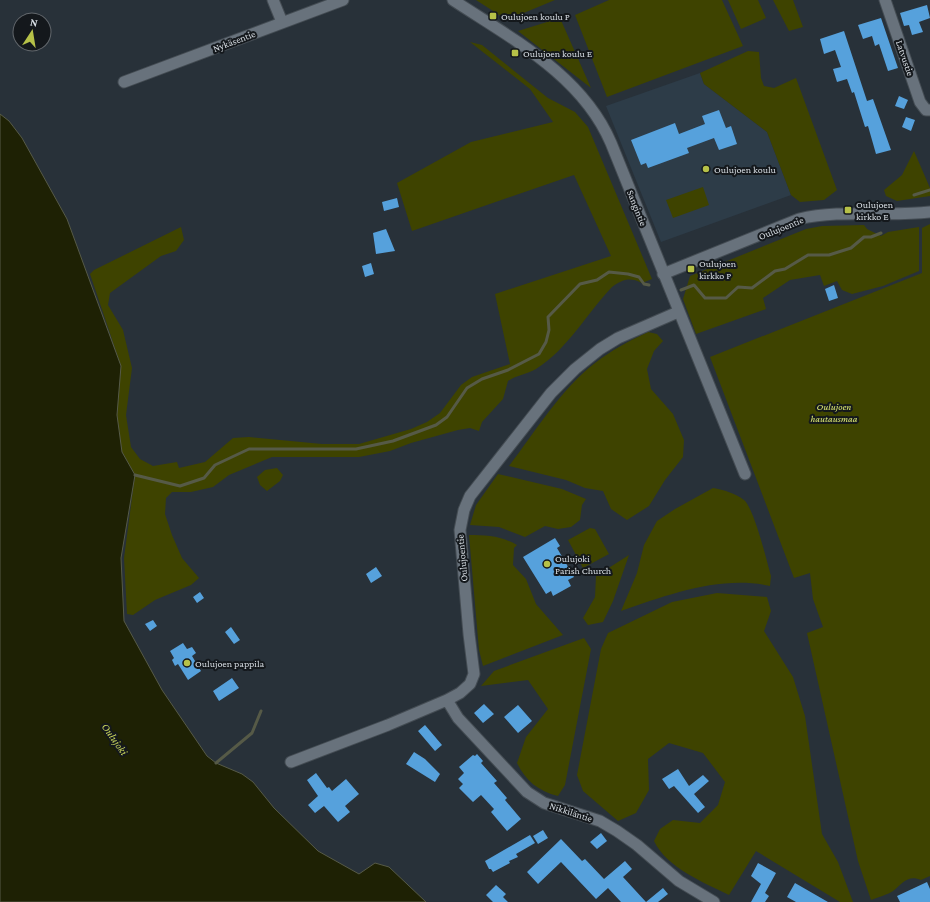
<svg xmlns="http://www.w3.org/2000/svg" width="930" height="902" viewBox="0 0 930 902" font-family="'Crimson Pro',serif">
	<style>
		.built { fill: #2d3c48 }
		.green { fill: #3e4300 }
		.water { fill: #1e2104; stroke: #565a47 }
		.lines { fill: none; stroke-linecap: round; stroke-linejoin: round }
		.stream { stroke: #565a47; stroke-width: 3 }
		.building { fill: #56a1dc }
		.minor-casing { stroke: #444c53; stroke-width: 13 }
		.minor { stroke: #68727c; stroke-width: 11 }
		.poi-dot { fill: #b6c148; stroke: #14181c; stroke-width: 1.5 }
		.labels { text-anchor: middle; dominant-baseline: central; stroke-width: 4; stroke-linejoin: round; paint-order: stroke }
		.poi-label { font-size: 10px; fill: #d8dee4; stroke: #14181c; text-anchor: start }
		.street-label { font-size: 10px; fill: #d8dee4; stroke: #14181c }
		.park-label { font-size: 10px; font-style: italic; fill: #dfeb74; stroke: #14181c }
		.water-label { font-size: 11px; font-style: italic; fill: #c8d45c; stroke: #14181c }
	</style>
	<rect width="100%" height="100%" fill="#283139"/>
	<path class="built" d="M700,73L704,84L767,132L791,195L661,242L606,106Z"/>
	<path class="green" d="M476,0H555L507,20Z
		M609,0H722L743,46L607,97L575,15Z
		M728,0H758L766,18L741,29Z
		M773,0H793L803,27L789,31Z
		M560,18L591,88L518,31Z
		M470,42L482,45L548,98L575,112L588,127L652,279L642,283C630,277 623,279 612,287C587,313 568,349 536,369C527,374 517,375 508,381L503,399L482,422L479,431L470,428L458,430L411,443L390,451L359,457H272L229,475L213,487L191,492H172L166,498L165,514L172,535L182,558L199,578L191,585L155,600L133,615L127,614L124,558L135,475L122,452L117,415L121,366L90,274L94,270L181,227L184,240L176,251L161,256L110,293L108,305L123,330L132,368L126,415L131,447L140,459L153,466L177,462L179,468L205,462L233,438L249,437L322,444H359L411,429L427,422L440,413L461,385L472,377L510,364L495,294L611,256L574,175L412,231L397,183L471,142L553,122L530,89Z
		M748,51L759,52L761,78L764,86L774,88L796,78L837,190L824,200L800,202L791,195L767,132L704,84L700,73Z
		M914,151L930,188V196L897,201L886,196L884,190L902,175Z
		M703,187L709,205L673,218L666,200Z
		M930,224V876L921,880C908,874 902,884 893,891C887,895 878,897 871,900L858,861L807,633L823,627L813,599L810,573L794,578L710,357L922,273V228Z
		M864,225L867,229L881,236L888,232L919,227V271L883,286L852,294L842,290L837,281L824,286L820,275L790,280L763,298L766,309L696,334L683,299L690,276L806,229L822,226Z
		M648,332L657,334L663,341L654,351L647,369L651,389L673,414L684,440L683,457L665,480L649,506L627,520L611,509L603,491L585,488L566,480L509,466C535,432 561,389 595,363C612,350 629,341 648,332Z
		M277,468L283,475L280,481L267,491L260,485L257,477L265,470Z
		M498,474L562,489L586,499L582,505L580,520L571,527L558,529L545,526L525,537L499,527L470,525L476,505Z
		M713,488C724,490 735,493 744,500C754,508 767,562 771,576L770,586C720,575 668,595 621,611L637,573L644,545L657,521L675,509Z
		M590,528L595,529L609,554L583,568L568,540Z
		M469,535C486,535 502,536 517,545L514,548L513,565L526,579L536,604L563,635L483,666L479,650Z
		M629,555L613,601L603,622L588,625L583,618L595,597L596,576Z
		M717,593L767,597L771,611L764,631L793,677L805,716L822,834L838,862L853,902H840L756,851L729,895C703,882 667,868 654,841L660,829L673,820L700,823L718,805L725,782L703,753L669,743L648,759L649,790L636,813L618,821L583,791L577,775L601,649L608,633L672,602Z
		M584,638L591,649L565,785L558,796C538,791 526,781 517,763L526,737L548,709L528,680L481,686L494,671Z"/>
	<path class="water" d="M0,114L9,121L22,138L67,219L121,366L117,415L122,452L135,475L121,558L124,621L162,690L207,756L216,763L242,774L253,782L274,808L318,851L359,874L375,863L389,867L426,902H0Z"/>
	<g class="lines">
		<path class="stream" d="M914,195L930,190
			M681,290L694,285L705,298H726L738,287L752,288L775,271L785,269L808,255H829L851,248L864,237H871L881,233
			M135,475L180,486L204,478L215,465L249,449H356L393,441L436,425L447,417L467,388L482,379L508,370L539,354L546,342L549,330L548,317L580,284L597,280L609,272L628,274L639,277L644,284L649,285
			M216,763L252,733L261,711"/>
	</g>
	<path class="building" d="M927,5L930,18L919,22L923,32L912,35L909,25L904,26L900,13Z
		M881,18L898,68L888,71L879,44L875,46L872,36L863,39L858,25Z
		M844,31L867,101L873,99L891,150L876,154L868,126L865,127L854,92L852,93L847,79L837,82L833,69L841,67L835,50L824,54L820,39Z
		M899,96L908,100L904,109L895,106Z
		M719,110L726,128L731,126L737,144L719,150L714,138L687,148L689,153L648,168L646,163L641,165L631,140L675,123L679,134L705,124L702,116Z
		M906,117L915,120L911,131L902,127Z
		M397,198L399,207L384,211L382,202Z
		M386,229L395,251L376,254L373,233Z
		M371,263L374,274L365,277L362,266Z
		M834,285L838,298L829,301L825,289Z
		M555,538L560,546L557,548L574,577L568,580L571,586L553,596L551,591L546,594L523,557Z
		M376,567L382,576L371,583L366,574Z
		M200,592L204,598L197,603L193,597Z
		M153,620L157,626L150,631L145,624Z
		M231,627L240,640L234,644L225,632Z
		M183,643L187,649L192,647L196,653L192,656L201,671L188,680L178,664L175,666L172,660L174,658L170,651Z
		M232,678L239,688L219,701L213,691Z
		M484,704L494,714L483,723L474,713Z
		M518,705L532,721L518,733L504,717Z
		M425,725L442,745L435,751L418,731Z
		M414,752L425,759L440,774L435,782L406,764Z
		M477,754L483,761L481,763L497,781L494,783L507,798L505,800L521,819L507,831L491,812L494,809L481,795L473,802L459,788L463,784L458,779L464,773L459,767L473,755L475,756Z
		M678,769L689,786L703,775L709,781L694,794L705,807L698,813L674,786L669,789L662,779Z
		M316,773L327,788L329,787L332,791L346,779L359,794L345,806L350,812L338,822L324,806L315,813L308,805L318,796L307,780Z
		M543,830L548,838L538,844L533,836Z
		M601,833L607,841L597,849L590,842Z
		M530,835L535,843L516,854L518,857L509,861L510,863L493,872L491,869H489L485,861Z
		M561,839L582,861L585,859L604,879L625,861L632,869L623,877L646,902H621L608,888L596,899L561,862L538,884L527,872Z
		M758,863L776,873L765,893L769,896L765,902H751L761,884L751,876Z
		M927,882L930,889V902H900L897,896Z
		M795,883L828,902H796L787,897Z
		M496,885L506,894L503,897L508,902H493L486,895Z
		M663,888L668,894L658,902H646Z"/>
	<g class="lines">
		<defs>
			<path id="minor" d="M273,0L282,22
				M453,0C512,39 582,75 611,143L745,474
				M885,0L920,102L926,110H930
				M124,82L343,0
				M663,274L799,219C841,209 887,217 930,212
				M447,700L458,718L527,792L544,803L600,821L617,831L637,845L679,881L714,902
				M291,762L388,725L447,700L460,693L470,684L474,674L469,634L460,530L464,510L470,496L551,393L575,369L600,349L618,338L678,312"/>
		</defs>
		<use href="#minor" class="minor-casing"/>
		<use href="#minor" class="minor"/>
	</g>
	<g class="poi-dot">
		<rect x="489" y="12" width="8" height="8" rx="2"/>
		<rect x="511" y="49" width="8" height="8" rx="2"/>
		<circle cx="706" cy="169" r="4"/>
		<rect x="844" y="206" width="8" height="8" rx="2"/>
		<rect x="687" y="265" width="8" height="8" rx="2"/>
		<circle cx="547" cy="564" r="4"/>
		<circle cx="187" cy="663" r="4"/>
	</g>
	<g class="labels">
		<g class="poi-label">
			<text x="501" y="16">Oulujoen koulu P</text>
			<text x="523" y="53">Oulujoen koulu E</text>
			<text x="714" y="169">Oulujoen koulu</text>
			<text x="856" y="204">Oulujoen<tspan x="856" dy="12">kirkko E</tspan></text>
			<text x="699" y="263">Oulujoen<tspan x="699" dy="12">kirkko P</tspan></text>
			<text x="555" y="558">Oulujoki<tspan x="555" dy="12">Parish Church</tspan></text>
			<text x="195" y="663">Oulujoen pappila</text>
		</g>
		<g class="street-label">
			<text transform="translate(234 41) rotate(-21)">Nykäsentie</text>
			<text transform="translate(905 58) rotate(71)">Latvustie</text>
			<text transform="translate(637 208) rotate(68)">Sangintie</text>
			<text transform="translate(781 228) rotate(-22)">Oulujoentie</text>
			<text transform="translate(462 558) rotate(-95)">Oulujoentie</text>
			<text transform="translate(571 812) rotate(18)">Nikkiläntie</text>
		</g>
		<g class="park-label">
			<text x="834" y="406">Oulujoen<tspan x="834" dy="12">hautausmaa</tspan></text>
		</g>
		<g class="water-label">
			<text transform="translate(115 739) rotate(55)">Oulujoki</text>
		</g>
	</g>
	<g transform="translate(32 32) rotate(12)"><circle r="19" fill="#14181c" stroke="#62676c"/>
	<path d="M0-3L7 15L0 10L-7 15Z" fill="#b6c148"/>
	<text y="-6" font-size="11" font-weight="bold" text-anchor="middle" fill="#d8dee4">N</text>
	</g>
</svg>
